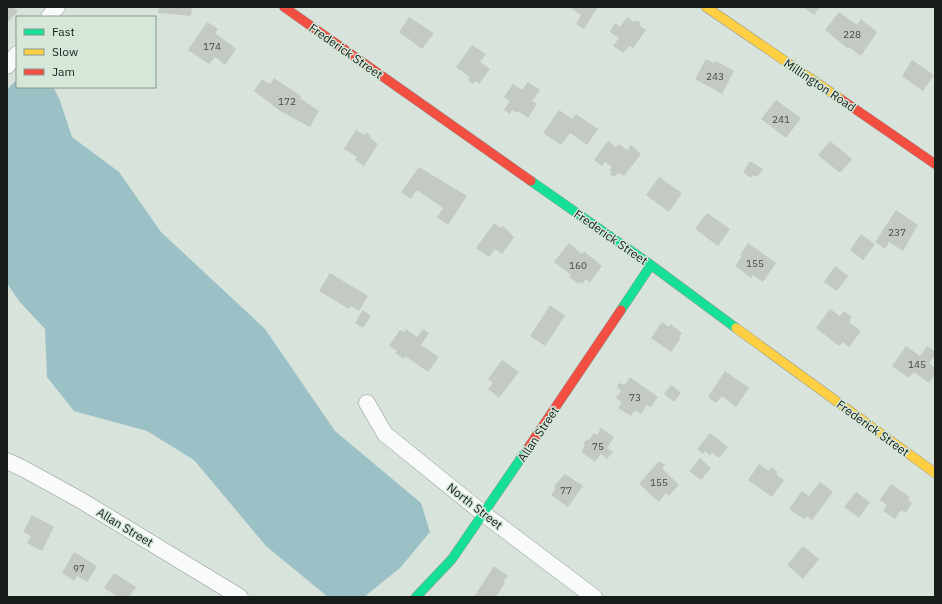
<svg xmlns="http://www.w3.org/2000/svg" width="942" height="604" viewBox="0 0 942 604" font-family="'IBM Plex Sans',sans-serif">
	<style>
		.water { fill: #9bc0c5 }
		.building { fill: #c3cac3 }
		.lines { fill: none; stroke-linecap: round; stroke-linejoin: round }
		.street-casing { stroke: #8f9791; stroke-width: 17 }
		.fast-casing { stroke: #8f9791; stroke-width: 10 }
		.slow-casing { stroke: #8f9791; stroke-width: 10 }
		.jam-casing { stroke: #8f9791; stroke-width: 10 }
		.street { stroke: #f9fbfa; stroke-width: 16 }
		.fast { stroke: #16e098; stroke-width: 9 }
		.slow { stroke: #ffcf43; stroke-width: 9 }
		.jam { stroke: #f24e42; stroke-width: 9 }
		.labels { text-anchor: middle; dominant-baseline: central; stroke-width: 3; stroke-linejoin: round; paint-order: stroke }
		.number-label { font-size: 10px; fill: #434a44 }
		.street-label { font-size: 12px; fill: #171e19; stroke: #d4e7d8 }
	</style>
	<rect width="100%" height="100%" fill="#d8e3db"/>
	<path class="water" d="M17,80V87H53L59,98L72,137L119,172L161,232L265,329L335,431L421,503L430,532L400,568L364,597H328L266,546L194,460L147,431L74,411L47,377L45,329L19,301L7,283V89Z"/>
	<path class="building" d="M7,7H13L18,11L7,23Z
		M159,7H192L191,16L158,13Z
		M569,7H598L584,29L576,24L581,15Z
		M799,7H820L814,15L803,7L802,9Z
		M839,12L857,25L861,19L877,32L861,56L849,47L848,49L825,30Z
		M409,17L434,33L422,49L399,32Z
		M627,17L634,22L636,20L641,23L639,25L646,30L633,48L629,46L623,53L613,46L619,38L610,32L615,23L620,27Z
		M207,22L218,29L215,33L236,49L225,65L215,57L209,64L188,50Z
		M472,45L486,54L480,62L490,69L479,84L475,81L473,84L468,80L470,77L456,67Z
		M706,59L714,63L716,61L734,71L722,94L695,79Z
		M912,60L934,75L923,91L902,76Z
		M274,78L301,96L300,98L319,111L310,127L280,111L254,91L262,79L270,84Z
		M528,82L540,90L532,101L537,104L528,118L518,111L517,113L512,110L510,114L504,110L510,101L504,97L513,84L522,90Z
		M776,100L801,118L786,138L761,119Z
		M559,110L572,119L576,114L598,129L587,145L570,133L561,145L543,133Z
		M356,130L364,135L366,132L371,136L370,138L378,144L364,166L355,160L357,157L344,149Z
		M608,141L616,147L619,144L627,150L631,145L641,154L624,176L619,173L614,177L610,174L612,171L609,170L612,167L605,162L602,166L594,160Z
		M830,141L852,159L840,173L818,155Z
		M750,161L763,169L757,177L753,175L751,178L743,172Z
		M419,167L467,196L448,225L437,217L443,208L417,190L411,199L401,192Z
		M659,177L682,193L669,212L646,195Z
		M896,210L918,225L903,251L889,242L885,249L875,242Z
		M707,213L730,229L718,246L695,229Z
		M494,223L501,228L502,225L514,237L502,254L495,249L489,257L476,248Z
		M861,234L875,244L863,260L850,250Z
		M569,243L582,254L584,251L602,266L590,282L585,279L582,284L579,282L578,284L569,277L571,275L554,262Z
		M748,243L776,263L763,282L753,275L751,278L735,266L742,256L740,255Z
		M835,266L848,276L837,291L824,282Z
		M330,273L368,296L359,311L351,306L349,309L319,291Z
		M550,305L565,316L545,346L530,336Z
		M830,309L840,316L844,311L852,317L849,322L861,331L849,347L843,342L839,346L816,328Z
		M363,310L371,316L363,328L355,323Z
		M662,322L669,327L670,324L682,333L679,337L681,338L671,352L651,338Z
		M406,329L417,337L423,329L429,333L421,345L439,357L428,372L405,356L404,359L395,353L397,351L389,346L400,330L404,332Z
		M906,346L920,356L927,346L935,351V355L929,363L935,368V375L929,383L914,372L909,378L892,366Z
		M502,360L519,372L499,398L488,389L493,383L488,379Z
		M725,371L749,388L736,407L722,396L716,403L708,397Z
		M630,377L658,397L651,407L647,405L641,414L635,410L631,416L618,408L622,402L616,398L621,391L617,387L619,383L625,385Z
		M671,385L681,393L674,402L664,394Z
		M601,428L614,437L607,448L613,452L607,459L601,454L595,462L581,452L585,445L583,444L587,439L589,440L594,433L597,435Z
		M710,433L728,447L719,458L712,453L710,456L705,451L703,454L697,449Z
		M700,458L711,468L701,480L689,471Z
		M659,461L665,465L662,468L679,485L669,496L666,493L659,502L639,484Z
		M759,464L769,471L771,467L778,472L776,474L784,480L772,497L748,480Z
		M565,474L583,486L568,507L551,495L556,488L554,486Z
		M820,482L833,492L812,520L807,516L804,519L789,509L802,491L809,496Z
		M891,484L910,497L908,500L912,503L906,513L901,510L895,519L883,511L887,505L880,500Z
		M856,492L870,502L859,518L844,507Z
		M32,515L54,527L42,551L27,543L31,536L23,532Z
		M803,546L819,559L803,579L787,565Z
		M74,552L97,566L87,582L77,576L74,581L62,573Z
		M494,566L508,576L503,582L505,583L496,597H474Z
		M114,573L136,587L129,597H118L104,588Z"/>
	<g class="lines">
		<defs>
			<path id="street" d="M49,17L57,7
				M7,66L17,54
				M367,403L385,434L484,514L594,597
				M7,461L24,469L82,501L240,597"/>
			<path id="fast" d="M531,181L651,265L736,328
				M621,310L651,265
				M416,597L452,559L528,448"/>
			<path id="slow" d="M706,7L842,100
				M736,328L935,473"/>
			<path id="jam" d="M284,7L531,181
				M842,100L935,164
				M528,448L621,310"/>
		</defs>
		<use href="#street" class="street-casing"/>
		<use href="#fast" class="fast-casing"/>
		<use href="#slow" class="slow-casing"/>
		<use href="#jam" class="jam-casing"/>
		<use href="#street" class="street"/>
		<use href="#fast" class="fast"/>
		<use href="#slow" class="slow"/>
		<use href="#jam" class="jam"/>
	</g>
	<g class="labels">
		<g class="number-label">
			<text x="852" y="34">228</text>
			<text x="212" y="46">174</text>
			<text x="715" y="76">243</text>
			<text x="287" y="101">172</text>
			<text x="781" y="119">241</text>
			<text x="897" y="232">237</text>
			<text x="755" y="263">155</text>
			<text x="578" y="265">160</text>
			<text x="917" y="364">145</text>
			<text x="635" y="397">73</text>
			<text x="598" y="446">75</text>
			<text x="659" y="482">155</text>
			<text x="566" y="490">77</text>
			<text x="79" y="568">97</text>
		</g>
		<g class="street-label">
			<text transform="translate(346 51) rotate(35)">Frederick Street</text>
			<text transform="translate(820 85) rotate(34)">Millington Road</text>
			<text transform="translate(611 237) rotate(35)">Frederick Street</text>
			<text transform="translate(873 428) rotate(36)">Frederick Street</text>
			<text transform="translate(538 434) rotate(-56)">Allan Street</text>
			<text transform="translate(475 506) rotate(38)">North Street</text>
			<text transform="translate(125 527) rotate(31)">Allan Street</text>
		</g>
	</g>
	<rect width="942" height="604" fill="none" stroke="#171e19" stroke-width="16"/>
	<rect x="16" y="16" width="140" height="72" fill="#d4e7d8" stroke="#88978c"/>
	<rect x="24" y="29" width="20" height="6" fill="#16e098" stroke="#88978c"/>
	<text x="52" y="36" font-size="12" fill="#171e19">Fast</text>
	<rect x="24" y="49" width="20" height="6" fill="#ffcf43" stroke="#88978c"/>
	<text x="52" y="56" font-size="12" fill="#171e19">Slow</text>
	<rect x="24" y="69" width="20" height="6" fill="#f24e42" stroke="#88978c"/>
	<text x="52" y="76" font-size="12" fill="#171e19">Jam</text>
</svg>
